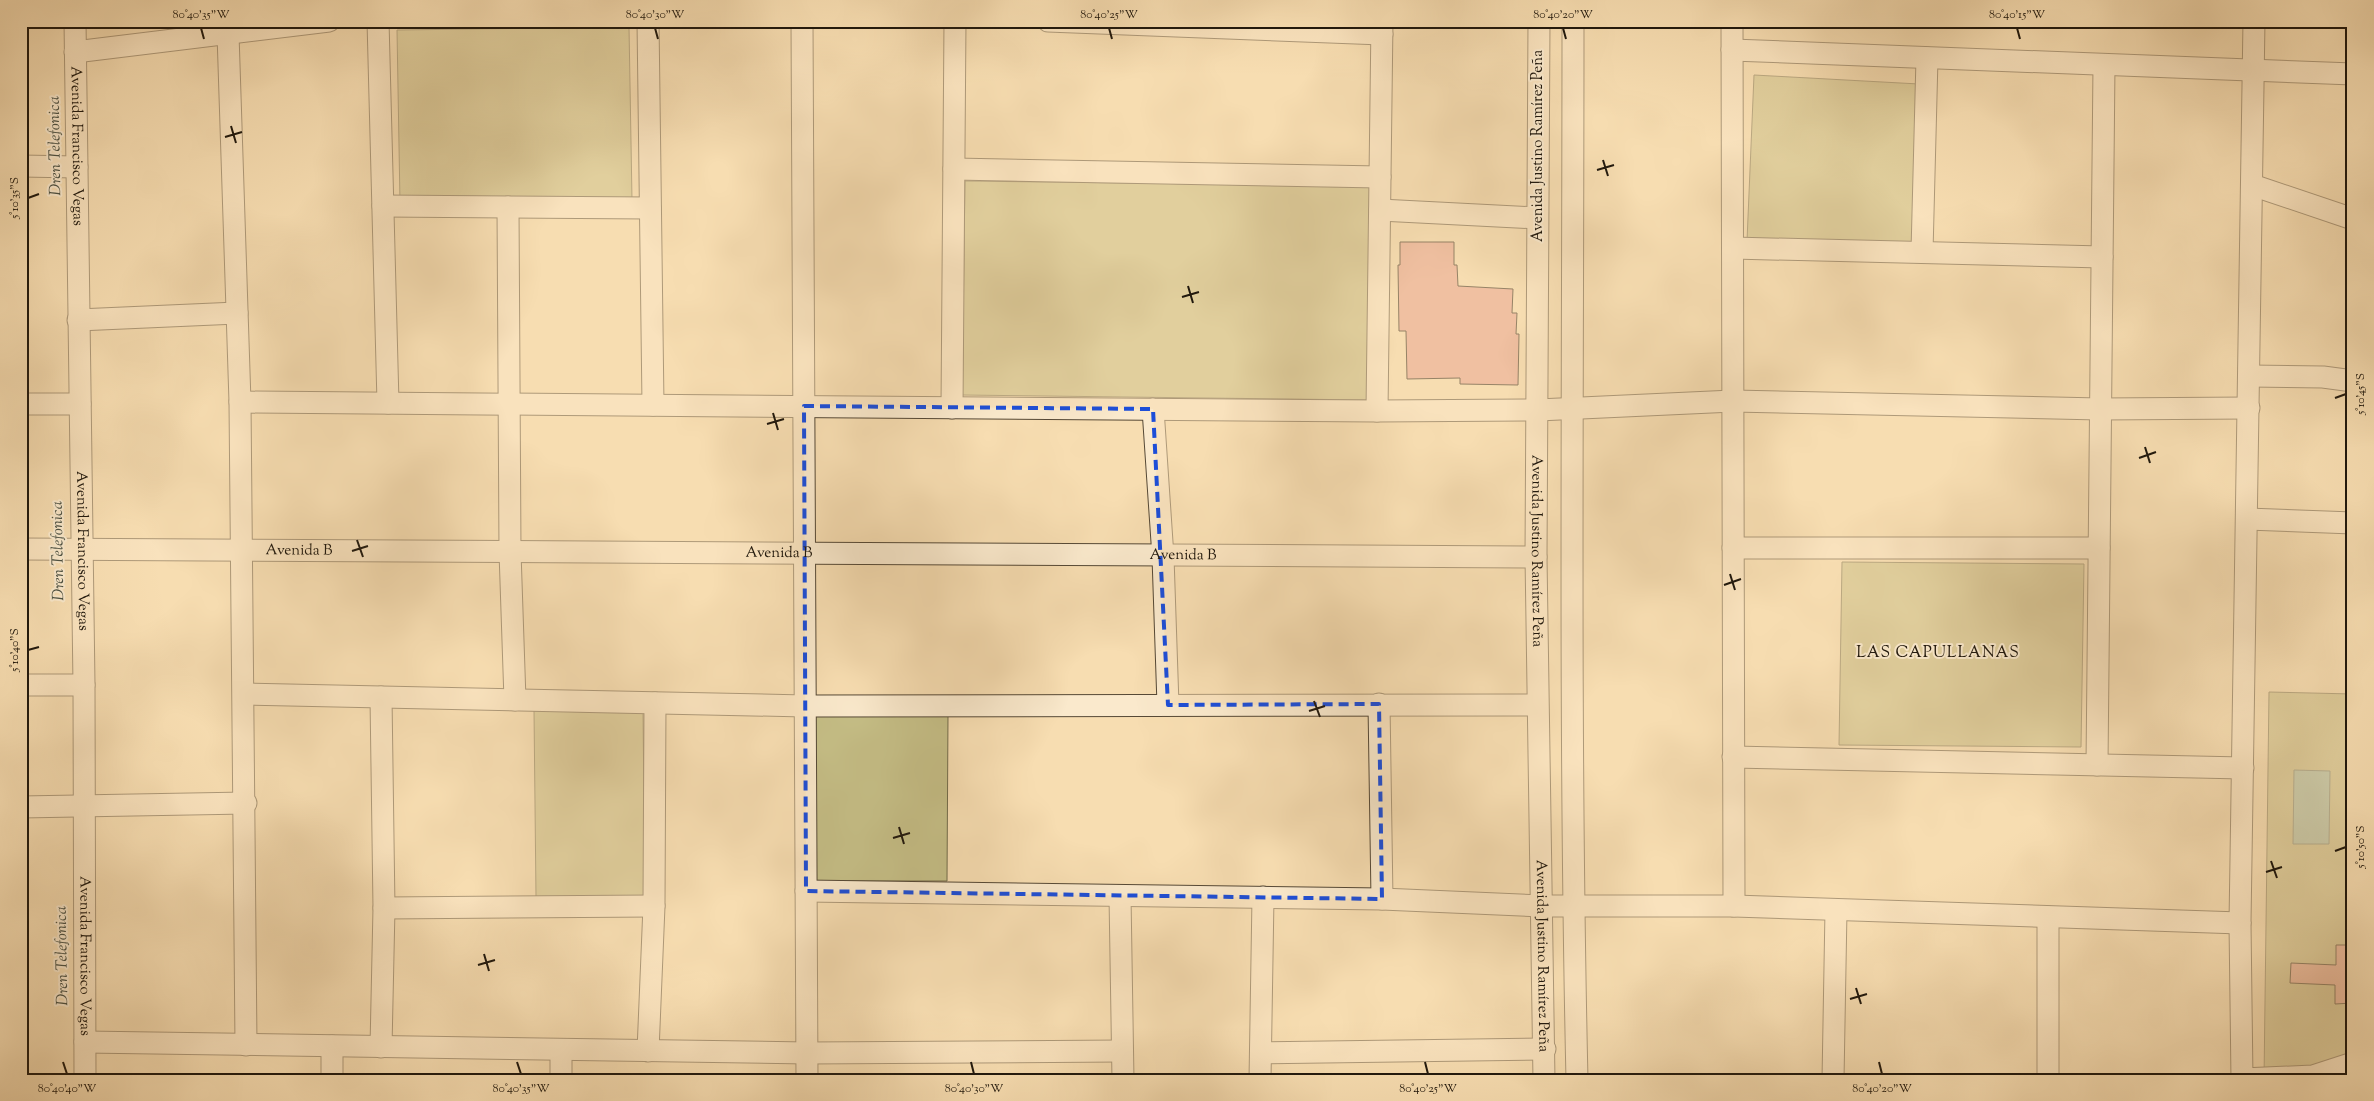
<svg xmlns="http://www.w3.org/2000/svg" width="2374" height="1101" viewBox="0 0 2374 1101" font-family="'Sorts Mill Goudy',serif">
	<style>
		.green { fill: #c5be86; stroke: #726b4a }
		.water { fill: #9ebca7; stroke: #6c7a69 }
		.building { fill: #e79d8f; stroke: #20180d }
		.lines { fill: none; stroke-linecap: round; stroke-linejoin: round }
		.minor-casing { stroke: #564936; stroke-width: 23 }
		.minor { stroke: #fae9cc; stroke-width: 21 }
		.marked { fill: none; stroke: #1d4ed8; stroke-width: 4; stroke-dasharray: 10 6; stroke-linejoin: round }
		.ticks { fill: none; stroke: #20180d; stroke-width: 2 }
		.labels { text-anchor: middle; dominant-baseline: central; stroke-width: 4; stroke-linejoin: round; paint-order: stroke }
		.street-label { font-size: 15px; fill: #20180d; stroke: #fae9cc }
		.water-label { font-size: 16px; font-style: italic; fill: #4c5143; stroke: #fae9cc }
		.neighbourhood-label { font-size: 16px; letter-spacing: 1px; fill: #20180d; stroke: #fae9cc }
		.neatline { fill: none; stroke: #20180d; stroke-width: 2 }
		.ticks-label { font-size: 12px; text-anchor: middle; fill: #20180d }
	</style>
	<rect width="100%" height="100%" fill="#f7ddb1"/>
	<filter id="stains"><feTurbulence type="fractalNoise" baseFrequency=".004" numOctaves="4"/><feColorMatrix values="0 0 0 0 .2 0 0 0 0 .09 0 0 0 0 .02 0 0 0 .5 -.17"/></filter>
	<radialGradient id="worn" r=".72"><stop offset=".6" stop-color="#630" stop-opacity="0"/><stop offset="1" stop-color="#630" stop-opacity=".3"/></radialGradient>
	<path class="green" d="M629,27L632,200L400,203L397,30Z
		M1754,75L1919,84L1918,247L1747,241Z
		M965,181L1372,186L1368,400L962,395Z
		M1842,562L2084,564L2081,747L1839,745Z
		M2269,692L2353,694V1080H2264Z
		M534,710L643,711L645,897H536Z
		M815,715H948L947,881H814Z"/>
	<path class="water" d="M2294,770L2330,771L2329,844H2293Z"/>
	<path class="building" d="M1400,242H1454V265H1457L1458,286L1513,289L1512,313H1517L1516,334H1519L1518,385L1460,384V378L1407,379L1406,331H1399L1398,265H1400Z
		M2336,945H2353V1003L2335,1004V985L2290,983L2291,963L2336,965Z"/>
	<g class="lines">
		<defs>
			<g id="minor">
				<path id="s1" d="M75,21L84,685L85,1080"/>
				<path d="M378,21L388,403"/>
				<path d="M648,21L653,405"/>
				<path d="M802,21L807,1080"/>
				<path d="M1048,21L1382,34"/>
				<path id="s2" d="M1539,21L1536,557L1544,1080"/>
				<path d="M1573,21C1573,374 1569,727 1577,1080"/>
				<path d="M1732,21L1734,906"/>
				<path d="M228,34L240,402L246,1045"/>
				<path d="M1732,50L2353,74"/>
				<path d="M75,52L329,21"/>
				<path d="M21,166L77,167"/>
				<path d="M954,169L1380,177"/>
				<path d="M2252,185L2353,219"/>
				<path d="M383,206L650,208"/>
				<path d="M508,207L510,552L515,700"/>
				<path d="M1380,210L1537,218"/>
				<path d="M1733,248L2102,257"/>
				<path d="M1922,252L1927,58"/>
				<path d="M78,320L237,313"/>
				<path d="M2249,376L2323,377L2353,381"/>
				<path d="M240,402L1377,411L1538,410L1733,401L2100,409L2249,408"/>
				<path d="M21,404H80"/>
				<path d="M952,408L955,21"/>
				<path d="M1153,409L1163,557L1168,705"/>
				<path d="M1377,411L1382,21"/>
				<path d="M2247,519L2353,523"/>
				<path d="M1733,548H2099"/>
				<path id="s3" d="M21,549L1536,557"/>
				<path d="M21,685H84"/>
				<path d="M244,694L805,706L1537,705"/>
				<path d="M381,697L384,908L381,1047"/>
				<path d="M1379,704L1382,899"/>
				<path d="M1733,757L2243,768"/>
				<path d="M2097,765L2104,65"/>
				<path d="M21,807L246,803"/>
				<path d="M806,891L1382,899L1542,906H1734L2240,923"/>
				<path d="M1120,896L1123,1080"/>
				<path d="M384,908L654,906"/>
				<path d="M85,1042L807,1053L1122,1051"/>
				<path d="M332,1046V1080"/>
				<path d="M648,1051L654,906L655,703"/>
				<path d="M1261,1053L1545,1049"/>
				<path d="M2242,1079L2313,1076L2353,1063"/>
				<path d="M561,1080V1050"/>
				<path d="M1260,1080L1263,897"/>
				<path d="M1833,1080L1836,910"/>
				<path d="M2048,1080V917"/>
				<path d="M2242,1080L2240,923L2254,21"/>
			</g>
		</defs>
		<use href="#minor" class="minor-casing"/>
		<use href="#minor" class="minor"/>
	</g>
	<path d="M0 0H2374V1101H0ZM804,406L1153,409L1168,705L1379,704L1382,899L806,891Z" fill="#f7ddb1" fill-opacity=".55" fill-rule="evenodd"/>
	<path class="marked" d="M804,406L1153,409L1168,705L1379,704L1382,899L806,891Z"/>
	<path class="ticks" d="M201,28L204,39M655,28L658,39M1109,28L1112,39M1563,28L1566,39M2017,28L2020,39M231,126L236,143M225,137L242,132M1603,160L1608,176M1597,170L1614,165M28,198L39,194M1188,286L1193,303M1182,297L1199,292M2335,398L2346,394M773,413L778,430M767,424L784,419M2145,447L2150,463M2139,458L2156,452M357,540L363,557M352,551L368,546M1730,574L1735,590M1724,585L1741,579M28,650L39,647M1314,701L1320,717M1309,711L1325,706M899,827L904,844M893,838L910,833M2335,851L2346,847M2271,861L2277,878M2266,872L2282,867M484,954L489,971M478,965L495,960M1856,988L1861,1004M1850,999L1867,994M63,1062L67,1074M517,1062L521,1074M971,1062L974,1074M1425,1062L1428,1074M1879,1062L1882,1074"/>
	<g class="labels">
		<g class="street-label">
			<text stroke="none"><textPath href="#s1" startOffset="125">Avenida Francisco Vegas</textPath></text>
			<text transform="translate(1538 146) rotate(-90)">Avenida Justino Ramírez Peña</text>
			<text stroke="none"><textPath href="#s1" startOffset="530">Avenida Francisco Vegas</textPath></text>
			<text stroke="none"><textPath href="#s3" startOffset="278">Avenida B</textPath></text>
			<text stroke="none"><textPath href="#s2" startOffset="530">Avenida Justino Ramírez Peña</textPath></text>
			<text stroke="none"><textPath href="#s3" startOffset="758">Avenida B</textPath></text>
			<text stroke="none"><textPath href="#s3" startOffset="1162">Avenida B</textPath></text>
			<text stroke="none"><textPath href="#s1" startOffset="935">Avenida Francisco Vegas</textPath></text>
			<text stroke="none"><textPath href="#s2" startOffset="935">Avenida Justino Ramírez Peña</textPath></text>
		</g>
		<g class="water-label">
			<text transform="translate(56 146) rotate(-91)">Dren Telefonica</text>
			<text transform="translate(59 551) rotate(-91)">Dren Telefonica</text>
			<text transform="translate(63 956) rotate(-91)">Dren Telefonica</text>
		</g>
		<g class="neighbourhood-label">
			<text x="1938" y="653">LAS CAPULLANAS</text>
		</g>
	</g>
	<rect width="2374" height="1101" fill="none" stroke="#f7ddb1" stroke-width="55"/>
	<rect x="28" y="28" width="2318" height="1046" class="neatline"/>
	<g class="ticks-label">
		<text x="201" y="18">80°40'35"W</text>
		<text x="655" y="18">80°40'30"W</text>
		<text x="1109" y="18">80°40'25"W</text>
		<text x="1563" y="18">80°40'20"W</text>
		<text x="2017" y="18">80°40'15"W</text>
		<text transform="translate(14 198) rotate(-90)" y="4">5°10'35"S</text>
		<text transform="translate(2360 394) rotate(-90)" y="4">5°10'45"S</text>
		<text transform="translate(14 650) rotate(-90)" y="4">5°10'40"S</text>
		<text transform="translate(2360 847) rotate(-90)" y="4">5°10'50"S</text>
		<text x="67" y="1092">80°40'40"W</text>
		<text x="521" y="1092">80°40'35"W</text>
		<text x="974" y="1092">80°40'30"W</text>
		<text x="1428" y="1092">80°40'25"W</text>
		<text x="1882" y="1092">80°40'20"W</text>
	</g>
	<rect width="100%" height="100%" filter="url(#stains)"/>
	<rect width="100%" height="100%" fill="url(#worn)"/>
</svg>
